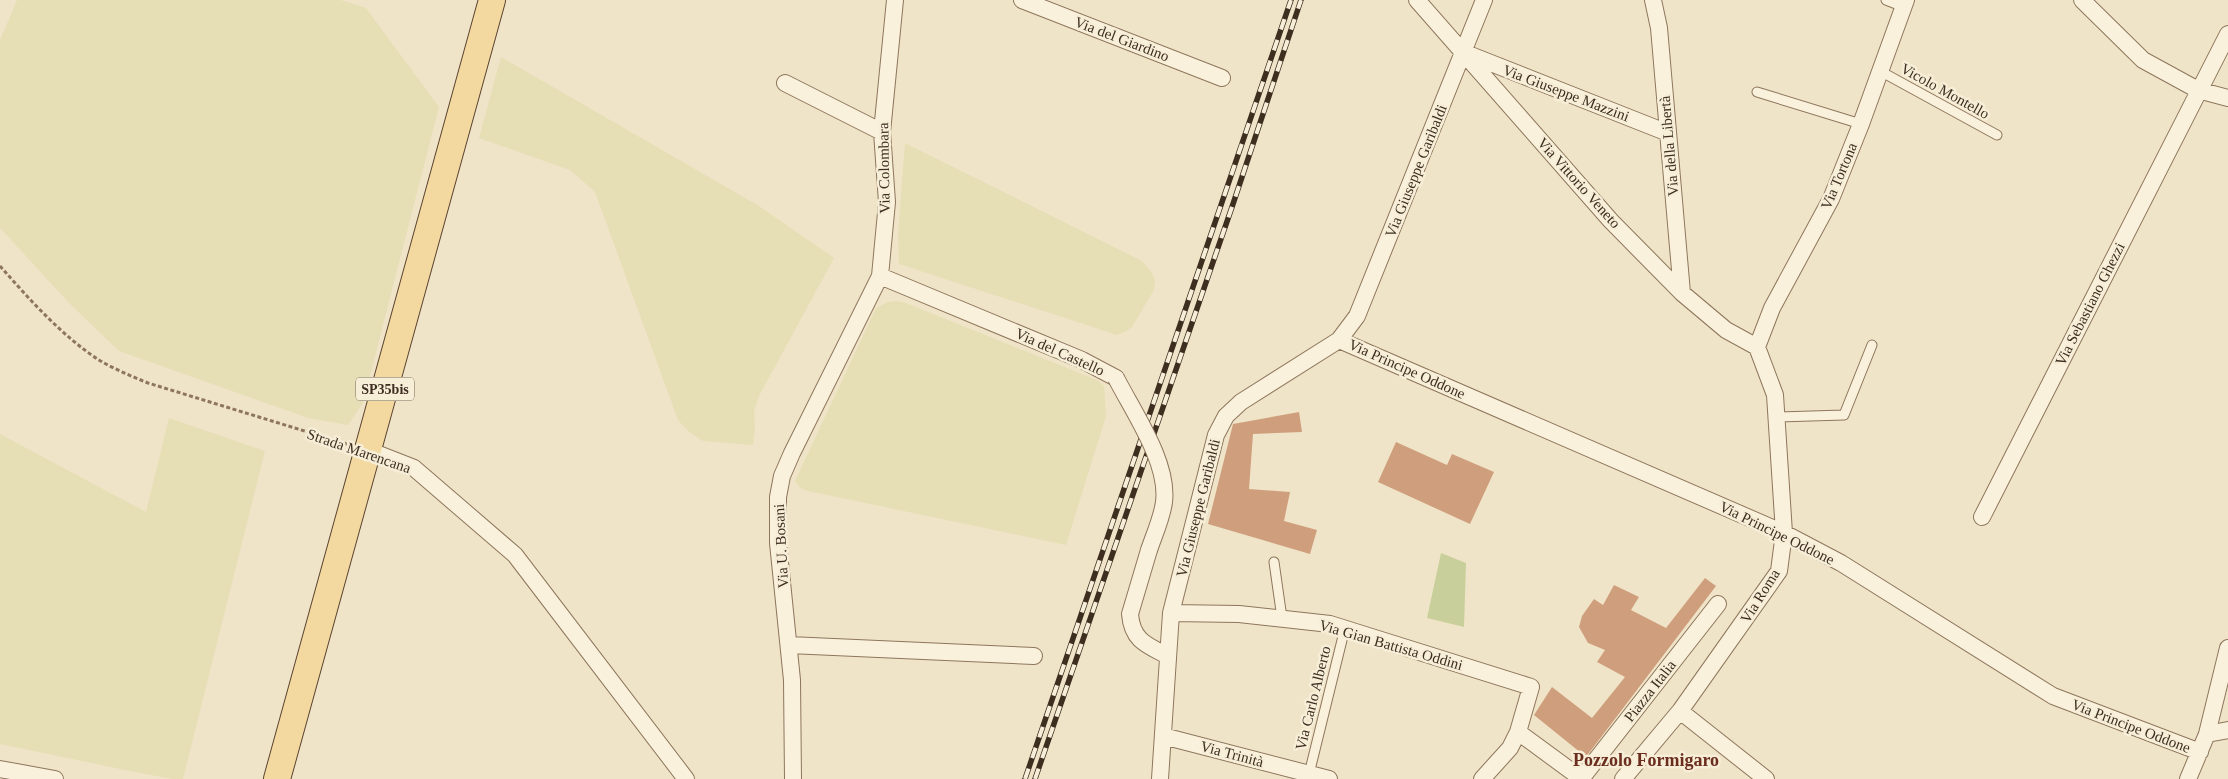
<svg xmlns="http://www.w3.org/2000/svg" width="2228" height="779" viewBox="0 0 2228 779" font-family="'Times New Roman',serif">
	<style>
		.farmland { fill: #e6deb5 }
		.green { fill: #c9cf9b }
		.building { fill: #cf9f7d }
		.lines { fill: none; stroke-linecap: round; stroke-linejoin: round }
		.lane-casing { stroke: #8d765c; stroke-width: 11 }
		.street-casing { stroke: #8d765c; stroke-width: 18 }
		.primary-casing { stroke: #5b4430; stroke-width: 28 }
		.path { stroke: #8d765c; stroke-width: 3; stroke-dasharray: 4 2.5; stroke-linecap: butt }
		.lane { stroke: #faf1dc; stroke-width: 9 }
		.street { stroke: #faf1dc; stroke-width: 16 }
		.primary { stroke: #f3d9a0; stroke-width: 26 }
		.rail-casing { stroke: #3d2e20; stroke-width: 5.5 }
		.rail { stroke: #f7eed8; stroke-width: 4; stroke-dasharray: 11; stroke-linecap: butt }
		.street-bridge-casing { stroke: #8d765c; stroke-width: 18; stroke-linecap: butt }
		.street-bridge { stroke: #faf1dc; stroke-width: 16 }
		.labels { text-anchor: middle; dominant-baseline: central; stroke-width: 5; stroke-linejoin: round; paint-order: stroke }
		.shield { fill: #f7eed8; stroke: #756857; stroke-width: 1 }
		.shield-label { font-size: 14px; font-weight: bold; fill: #3d2e20 }
		.street-label { font-size: 15px; fill: #3d2e20; stroke: #f7eed8 }
		.quarter-label { font-size: 18px; font-weight: bold; fill: #6b2e1e; stroke: #f7eed8 }
	</style>
	<rect width="100%" height="100%" fill="#f0e4c8"/>
	<path class="farmland" d="M17,0H341L366,8L439,107L363,403L348,425L308,418L119,351L70,304L0,228V40Z
		M501,57L759,206L834,258L759,396L754,411L755,429L753,445L703,441L689,432L678,420L595,192L570,170L479,138Z
		M905,143L1142,261L1152,273L1155,281L1154,290L1132,327L1125,332L1117,335L899,264L898,234Z
		M897,301L906,303L1097,380L1104,386L1106,416L1066,545L808,491L800,488L795,481L876,308L888,302Z
		M169,418L265,451L183,779H172L130,771L0,744V434L146,512Z"/>
	<path class="green" d="M1441,553L1466,563L1464,627L1427,618Z"/>
	<path class="building" d="M1299,412L1302,432L1253,434L1249,489L1290,492L1284,521L1317,530L1310,554L1208,524L1233,424Z
		M1396,442L1447,465L1452,454L1494,472L1470,524L1378,482Z
		M1705,578L1716,586L1586,757L1534,715L1552,687L1592,718L1625,677L1597,662L1605,650L1588,643L1579,627L1582,616L1594,599L1603,605L1614,585L1639,597L1631,610L1666,628Z"/>
	<g class="lines">
		<defs>
			<path id="lane" d="M1886,0L1904,7
				M1880,71L1997,135
				M1757,92L1861,124
				M1777,417L1844,415L1872,345
				M1274,562L1282,618
				M1309,774L1345,628"/>
			<path id="street" d="M1022,0L1222,78
				M1417,0L1611,221L1682,293L1726,330L1757,347
				M1653,0L1659,28L1682,293
				M2082,0L2143,60L2198,90L2228,98
				M1468,54L1668,133
				M785,83L882,132
				M880,276L1082,360L1116,378
				M1339,340L1784,533L1841,563L2053,696L2200,752
				M1757,347L1772,308L1831,199L1861,124L1906,0
				M368,450L414,468L515,555L686,779
				M1982,517L2228,34
				M1149,550L1130,614C1132,640 1146,645 1168,656
				M1171,613L1239,614L1330,624L1531,687L1518,732L1510,748L1482,779
				M789,645L1034,656
				M1680,711L1766,779
				M1518,732L1582,779
				M2207,734L2228,730
				M1163,736L1329,779
				M0,769L55,779
				M793,779L792,680L778,543V497L782,476L792,453L880,276L887,202L882,132L895,0
				M1160,779L1171,613L1216,435L1226,416L1241,402L1339,340L1357,316L1484,0
				M1581,779L1718,604
				M1623,779L1680,711L1779,571L1784,533L1775,395L1757,347
				M2188,779L2207,734L2228,648"/>
			<path id="primary" d="M277,779L492,0"/>
		</defs>
		<use href="#lane" class="lane-casing"/>
		<use href="#street" class="street-casing"/>
		<use href="#primary" class="primary-casing"/>
		<path class="path" d="M0,266C29,299 62,336 99,360C114,369 131,376 148,383L347,444"/>
		<use href="#lane" class="lane"/>
		<use href="#street" class="street"/>
		<use href="#primary" class="primary"/>
		<defs>
			<path id="rail" d="M1025,779L1291,0
				M1035,779L1232,207L1301,0"/>
		</defs>
		<use href="#rail" class="rail-casing"/>
		<use href="#rail" class="rail"/>
		<defs>
			<path id="street-bridge" d="M1116,378C1134,413 1169,463 1164,502C1162,518 1154,535 1149,550"/>
		</defs>
		<use href="#street-bridge" class="street-bridge-casing"/>
		<use href="#street-bridge" class="street-bridge"/>
	</g>
	<g class="labels">
		<rect class="shield" x="356" y="377.5" width="58" height="23" rx="4"/>
		<g class="shield-label">
			<text x="385" y="389">SP35bis</text>
		</g>
		<g class="street-label">
			<text transform="translate(1122 39) rotate(21)">Via del Giardino</text>
			<text transform="translate(1945 91) rotate(29)">Vicolo Montello</text>
			<text transform="translate(1566 93) rotate(21)">Via Giuseppe Mazzini</text>
			<text transform="translate(1669 146) rotate(-95)">Via della Libertà</text>
			<text transform="translate(884 168) rotate(-91)">Via Colombara</text>
			<text transform="translate(1416 171) rotate(-68)">Via Giuseppe Garibaldi</text>
			<text transform="translate(1839 176) rotate(-67)">Via Tortona</text>
			<text transform="translate(1579 183) rotate(48)">Via Vittorio Veneto</text>
			<text transform="translate(2090 304) rotate(-63)">Via Sebastiano Ghezzi</text>
			<text transform="translate(1060 352) rotate(24)">Via del Castello</text>
			<text transform="translate(1407 369) rotate(24)">Via Principe Oddone</text>
			<text transform="translate(359 451) rotate(19)">Strada Marencana</text>
			<text transform="translate(1198 508) rotate(-76)">Via Giuseppe Garibaldi</text>
			<text transform="translate(1777 533) rotate(26)">Via Principe Oddone</text>
			<text transform="translate(781 546) rotate(-93)">Via U. Bosani</text>
			<text transform="translate(1760 596) rotate(-58)">Via Roma</text>
			<text transform="translate(1391 645) rotate(16)">Via Gian Battista Oddini</text>
			<text transform="translate(1650 691) rotate(-52)">Piazza Italia</text>
			<text transform="translate(1313 698) rotate(-76)">Via Carlo Alberto</text>
			<text transform="translate(2131 726) rotate(21)">Via Principe Oddone</text>
			<text transform="translate(1232 754) rotate(15)">Via Trinità</text>
		</g>
		<g class="quarter-label">
			<text x="1646" y="760">Pozzolo Formigaro</text>
		</g>
	</g>
</svg>
